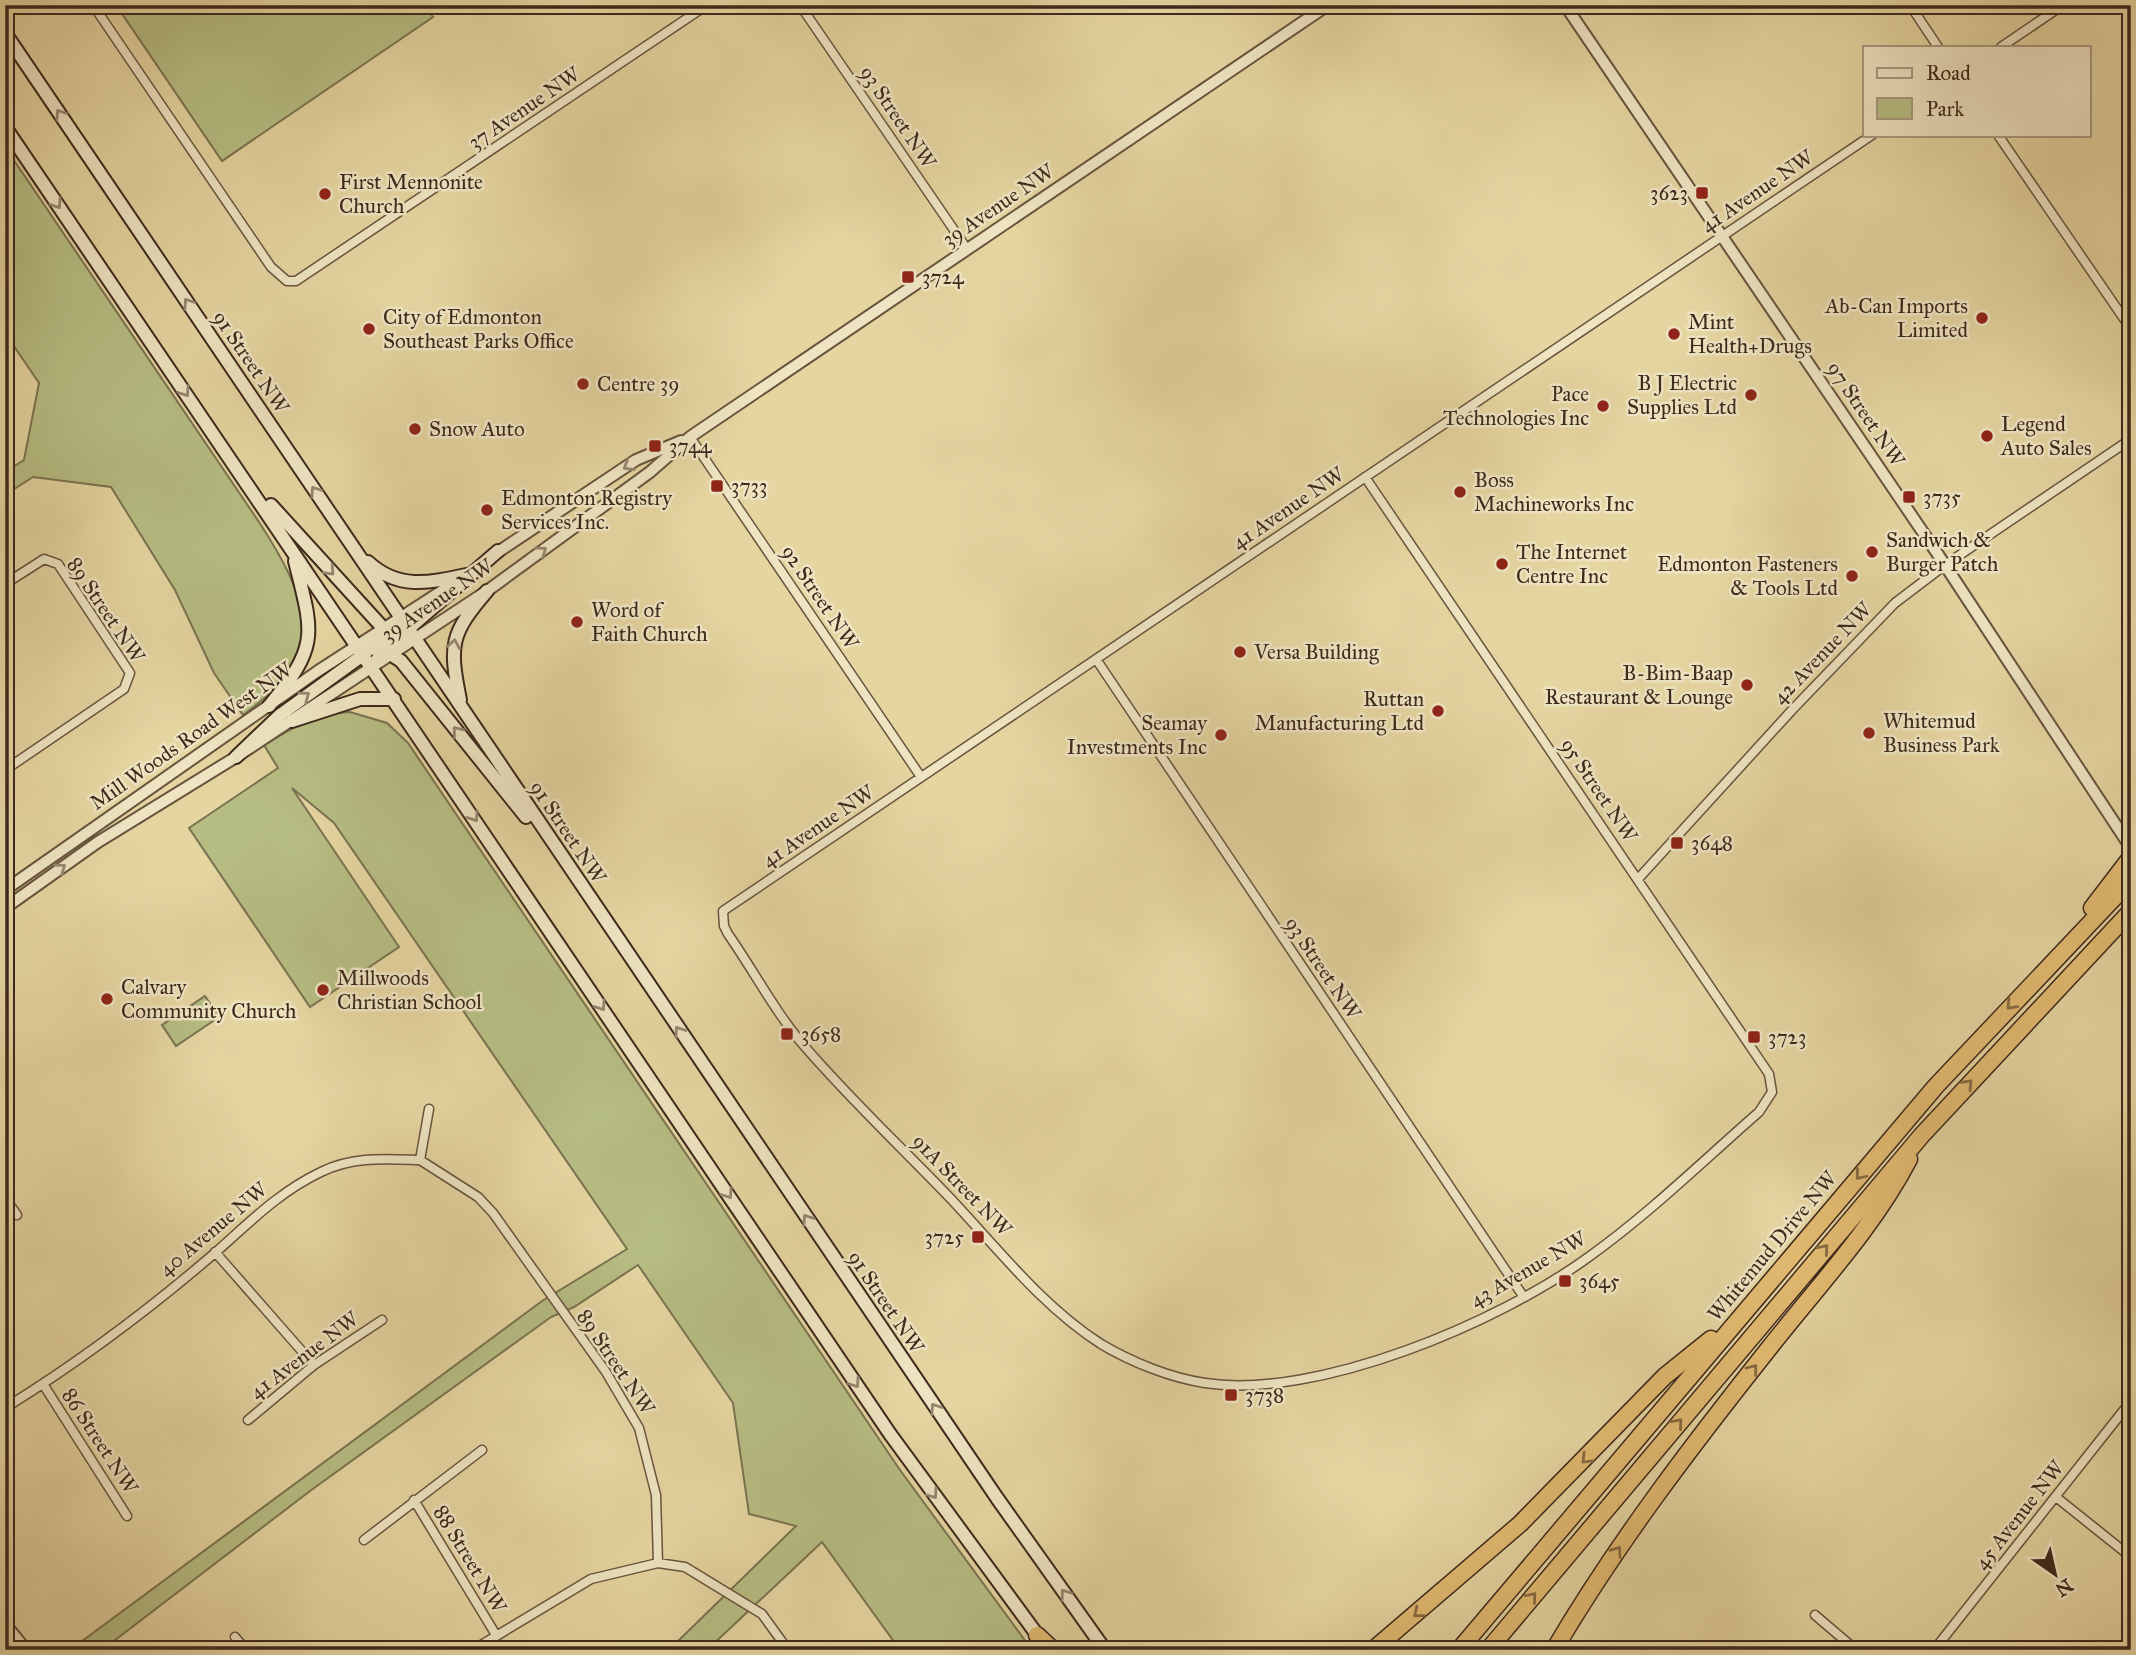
<svg xmlns="http://www.w3.org/2000/svg" width="2136" height="1655" viewBox="0 0 2136 1655" font-family="'IM FELL Great Primer',serif">
	<style>
		.green { fill: #b6bd83; stroke: #7a7350; stroke-width: 2 }
		.lines { fill: none; stroke-linecap: round; stroke-linejoin: round }
		.minor-casing { stroke: #68543d; stroke-width: 11 }
		.tertiary-casing { stroke: #68543d; stroke-width: 14 }
		.secondary-casing { stroke: #3e291c; stroke-width: 16 }
		.motorway-casing { stroke: #3e291c; stroke-width: 19 }
		.minor { stroke: #eee4c2; stroke-width: 8 }
		.tertiary { stroke: #eee4c2; stroke-width: 10 }
		.secondary { stroke: #eee4c2; stroke-width: 12 }
		.motorway { stroke: #e2ba70; stroke-width: 16 }
		.oneway { stroke: #96866f }
		.oneway2 { stroke: #886a42 }
		.poi-dot { fill: #8f2418; stroke: #eee4c2; stroke-width: 2.5 }
		.labels { text-anchor: middle; dominant-baseline: central; stroke-width: 5; stroke-linejoin: round; paint-order: stroke }
		.street-label { font-size: 21px; fill: #3e291c; stroke: #eee4c2 }
		.poi-label { font-size: 21px; fill: #3e291c; stroke: #eee4c2; text-anchor: start }
	</style>
	<rect width="100%" height="100%" fill="#e5d5a1"/>
	<filter id="stains"><feTurbulence type="fractalNoise" baseFrequency=".00286" numOctaves="4"/><feColorMatrix values="0 0 0 0 .2 0 0 0 0 .09 0 0 0 0 .02 0 0 0 .5 -.17"/></filter>
	<radialGradient id="worn" r=".72"><stop offset=".6" stop-color="#630" stop-opacity="0"/><stop offset="1" stop-color="#630" stop-opacity=".3"/></radialGradient>
	<path class="green" d="M116,5H424L433,17L222,161Z
		M5,147L259,522C310,601 330,653 243,715L214,673L175,590L111,487L33,477L5,495V472L24,460L39,383L5,333Z
		M350,712L387,723L408,743L900,1470L1032,1650H900L822,1542L707,1650H626L674,1645L796,1526L749,1514L733,1403L638,1265L574,1307L551,1317L310,1491L102,1650H70L542,1301L627,1249L334,823L292,788L399,947L310,1007L189,828L278,768L264,745C290,729 318,712 350,712Z
		M205,996L219,1017L176,1046L162,1025Z"/>
	<g class="lines">
		<defs>
			<path id="minor" d="M93,5L271,267L287,281H296L707,5
				M800,5L967,249
				M1910,5L1938,47
				M2001,47L2063,5
				M1998,135L2131,329
				M690,437L921,777
				M1365,477L1769,1074L1772,1092L1759,1112C1704,1160 1650,1213 1590,1256C1500,1322 1317,1400 1205,1383C1171,1378 1131,1362 1101,1344C1043,1307 998,1249 951,1199C903,1149 851,1100 806,1048C776,1014 754,971 728,934L724,926L723,911L1872,135
				M5,584L44,559L58,564L130,673L124,689L5,770
				M1096,659L1523,1296
				M1638,879L1792,710L1895,603L1945,565L2131,439
				M420,1160L478,1197L493,1213L606,1372L639,1428L656,1495L658,1563
				M420,1160L429,1109
				M5,1198L17,1215
				M215,1252L314,1365
				M43,1384L127,1516
				M5,1408C79,1362 150,1309 216,1252C250,1222 279,1192 321,1172C353,1156 386,1159 420,1160
				M248,1420L314,1365L382,1320
				M2056,1497L2131,1557
				M414,1500L496,1635
				M364,1540L482,1450
				M1815,1615L1856,1650
				M235,1637L246,1650
				M473,1650L591,1579L658,1563L685,1567L762,1614L788,1650
				M1934,1650L2131,1401"/>
			<path id="tertiary" d="M1565,5L1937,553L2131,848
				M492,556L636,460L681,441
				M5,890L318,671L462,578
				M5,908L98,842L236,757L487,591L650,472L690,437L1328,5
				M5,1624L26,1650"/>
			<path id="secondary" d="M5,33L997,1498L1105,1650
				M5,127L890,1434L1041,1640
				M271,505L383,628L401,637L415,638
				M368,562C398,590 429,583 466,575
				M357,646L384,650L401,661L526,817
				M372,667L384,650L498,551
				M460,700C449,645 450,634 487,591
				M269,706C320,645 313,634 295,561
				M292,721L360,699H394
				M236,757L280,715L363,655L393,625"/>
			<path id="motorway" d="M2092,908L2131,857
				M1037,1635L1053,1650
				M1373,1650L1520,1524L1665,1376L1711,1339
				M1459,1650L1936,1086L2131,880
				M1488,1650L1922,1135L2131,911
				M1554,1650C1617,1543 1693,1444 1770,1347C1818,1286 1873,1228 1909,1159"/>
		</defs>
		<use href="#minor" class="minor-casing"/>
		<use href="#tertiary" class="tertiary-casing"/>
		<use href="#secondary" class="secondary-casing"/>
		<use href="#motorway" class="motorway-casing"/>
		<use href="#minor" class="minor"/>
		<use href="#tertiary" class="tertiary"/>
		<use href="#secondary" class="secondary"/>
		<use href="#motorway" class="motorway"/>
	</g>
	<defs><path id="oneway-chevron" d="M-2-3.5L2.5 0L-2 3.5" fill="none" stroke-width="1.6" stroke-linecap="round" stroke-linejoin="round" transform="scale(1.75)"/></defs>
	<g class="oneway">
		<use href="#oneway-chevron" transform="translate(60 114) rotate(-124)"/>
		<use href="#oneway-chevron" transform="translate(57 204) rotate(56)"/>
		<use href="#oneway-chevron" transform="translate(188 303) rotate(-124)"/>
		<use href="#oneway-chevron" transform="translate(185 392) rotate(56)"/>
		<use href="#oneway-chevron" transform="translate(628 466) rotate(148)"/>
		<use href="#oneway-chevron" transform="translate(315 491) rotate(-124)"/>
		<use href="#oneway-chevron" transform="translate(542 551) rotate(-36)"/>
		<use href="#oneway-chevron" transform="translate(330 571) rotate(47)"/>
		<use href="#oneway-chevron" transform="translate(454 644) rotate(-80)"/>
		<use href="#oneway-chevron" transform="translate(305 696) rotate(-36)"/>
		<use href="#oneway-chevron" transform="translate(457 731) rotate(-129)"/>
		<use href="#oneway-chevron" transform="translate(474 817) rotate(56)"/>
		<use href="#oneway-chevron" transform="translate(61 868) rotate(-36)"/>
		<use href="#oneway-chevron" transform="translate(601 1006) rotate(56)"/>
		<use href="#oneway-chevron" transform="translate(679 1031) rotate(-124)"/>
		<use href="#oneway-chevron" transform="translate(728 1194) rotate(56)"/>
		<use href="#oneway-chevron" transform="translate(807 1219) rotate(-124)"/>
		<use href="#oneway-chevron" transform="translate(855 1383) rotate(56)"/>
		<use href="#oneway-chevron" transform="translate(935 1408) rotate(-124)"/>
		<use href="#oneway-chevron" transform="translate(933 1494) rotate(54)"/>
		<use href="#oneway-chevron" transform="translate(1065 1594) rotate(-126)"/>
	</g>
	<g class="oneway2">
		<use href="#oneway-chevron" transform="translate(2011 1005) rotate(133)"/>
		<use href="#oneway-chevron" transform="translate(1968 1084) rotate(-47)"/>
		<use href="#oneway-chevron" transform="translate(1860 1175) rotate(130)"/>
		<use href="#oneway-chevron" transform="translate(1824 1249) rotate(-50)"/>
		<use href="#oneway-chevron" transform="translate(1753 1369) rotate(-52)"/>
		<use href="#oneway-chevron" transform="translate(1678 1423) rotate(-50)"/>
		<use href="#oneway-chevron" transform="translate(1586 1459) rotate(135)"/>
		<use href="#oneway-chevron" transform="translate(1617 1551) rotate(-55)"/>
		<use href="#oneway-chevron" transform="translate(1532 1597) rotate(-50)"/>
		<use href="#oneway-chevron" transform="translate(1418 1613) rotate(141)"/>
	</g>
	<g class="poi-dot">
		<rect x="1695" y="186" width="14" height="14" rx="3.5"/>
		<circle cx="325" cy="194" r="7"/>
		<rect x="901" y="270" width="14" height="14" rx="3.5"/>
		<circle cx="1982" cy="318" r="7"/>
		<circle cx="369" cy="329" r="7"/>
		<circle cx="1674" cy="334" r="7"/>
		<circle cx="583" cy="384" r="7"/>
		<circle cx="1751" cy="395" r="7"/>
		<circle cx="1603" cy="406" r="7"/>
		<circle cx="415" cy="429" r="7"/>
		<circle cx="1987" cy="436" r="7"/>
		<rect x="648" y="439" width="14" height="14" rx="3.5"/>
		<rect x="710" y="479" width="14" height="14" rx="3.5"/>
		<circle cx="1460" cy="492" r="7"/>
		<rect x="1902" y="490" width="14" height="14" rx="3.5"/>
		<circle cx="487" cy="510" r="7"/>
		<circle cx="1872" cy="552" r="7"/>
		<circle cx="1502" cy="564" r="7"/>
		<circle cx="1852" cy="576" r="7"/>
		<circle cx="577" cy="622" r="7"/>
		<circle cx="1240" cy="652" r="7"/>
		<circle cx="1747" cy="685" r="7"/>
		<circle cx="1438" cy="711" r="7"/>
		<circle cx="1869" cy="733" r="7"/>
		<circle cx="1221" cy="735" r="7"/>
		<rect x="1670" y="836" width="14" height="14" rx="3.5"/>
		<circle cx="323" cy="990" r="7"/>
		<circle cx="107" cy="999" r="7"/>
		<rect x="780" y="1027" width="14" height="14" rx="3.5"/>
		<rect x="1747" y="1030" width="14" height="14" rx="3.5"/>
		<rect x="971" y="1230" width="14" height="14" rx="3.5"/>
		<rect x="1558" y="1274" width="14" height="14" rx="3.5"/>
		<rect x="1224" y="1388" width="14" height="14" rx="3.5"/>
	</g>
	<g class="labels">
		<g class="street-label">
			<text transform="translate(524 108) rotate(-34)">37 Avenue NW</text>
			<text transform="translate(898 117) rotate(56)">93 Street NW</text>
			<text transform="translate(1757 191) rotate(-34)">41 Avenue NW</text>
			<text transform="translate(998 205) rotate(-34)">39 Avenue NW</text>
			<text transform="translate(251 362) rotate(56)">91 Street NW</text>
			<text transform="translate(1866 414) rotate(56)">97 Street NW</text>
			<text transform="translate(1288 508) rotate(-34)">41 Avenue NW</text>
			<text transform="translate(820 597) rotate(56)">92 Street NW</text>
			<text transform="translate(437 600) rotate(-34)">39 Avenue NW</text>
			<text transform="translate(106 610) rotate(56)">89 Street NW</text>
			<text transform="translate(1822 653) rotate(-46)">42 Avenue NW</text>
			<text transform="translate(191 736) rotate(-35)">Mill Woods Road West NW</text>
			<text transform="translate(1599 790) rotate(56)">95 Street NW</text>
			<text transform="translate(818 826) rotate(-34)">41 Avenue NW</text>
			<text transform="translate(568 832) rotate(56)">91 Street NW</text>
			<text transform="translate(1323 968) rotate(56)">93 Street NW</text>
			<text transform="translate(962 1185) rotate(46)">91A Street NW</text>
			<text transform="translate(213 1229) rotate(-40)">40 Avenue NW</text>
			<text transform="translate(1772 1246) rotate(-50)">Whitemud Drive NW</text>
			<text transform="translate(1528 1269) rotate(-30)">43 Avenue NW</text>
			<text transform="translate(886 1302) rotate(56)">91 Street NW</text>
			<text transform="translate(304 1355) rotate(-37)">41 Avenue NW</text>
			<text transform="translate(616 1362) rotate(56)">89 Street NW</text>
			<text transform="translate(100 1441) rotate(57)">86 Street NW</text>
			<text transform="translate(2019 1515) rotate(-52)">45 Avenue NW</text>
			<text transform="translate(470 1559) rotate(59)">88 Street NW</text>
		</g>
		<g class="poi-label">
			<text x="339" y="182">First Mennonite<tspan x="339" dy="24">Church</tspan></text>
			<text x="1688" y="193" text-anchor="end">3623</text>
			<text x="922" y="277">3724</text>
			<text x="1968" y="306" text-anchor="end">Ab-Can Imports<tspan x="1968" dy="24">Limited</tspan></text>
			<text x="383" y="317">City of Edmonton<tspan x="383" dy="24">Southeast Parks Office</tspan></text>
			<text x="1688" y="322">Mint<tspan x="1688" dy="24">Health+Drugs</tspan></text>
			<text x="1737" y="383" text-anchor="end">B J Electric<tspan x="1737" dy="24">Supplies Ltd</tspan></text>
			<text x="597" y="384">Centre 39</text>
			<text x="1589" y="394" text-anchor="end">Pace<tspan x="1589" dy="24">Technologies Inc</tspan></text>
			<text x="2001" y="424">Legend<tspan x="2001" dy="24">Auto Sales</tspan></text>
			<text x="429" y="429">Snow Auto</text>
			<text x="669" y="446">3744</text>
			<text x="1474" y="480">Boss<tspan x="1474" dy="24">Machineworks Inc</tspan></text>
			<text x="731" y="486">3733</text>
			<text x="1923" y="497">3735</text>
			<text x="501" y="498">Edmonton Registry<tspan x="501" dy="24">Services Inc.</tspan></text>
			<text x="1886" y="540">Sandwich &amp;<tspan x="1886" dy="24">Burger Patch</tspan></text>
			<text x="1516" y="552">The Internet<tspan x="1516" dy="24">Centre Inc</tspan></text>
			<text x="1838" y="564" text-anchor="end">Edmonton Fasteners<tspan x="1838" dy="24">&amp; Tools Ltd</tspan></text>
			<text x="591" y="610">Word of<tspan x="591" dy="24">Faith Church</tspan></text>
			<text x="1254" y="652">Versa Building</text>
			<text x="1733" y="673" text-anchor="end">B-Bim-Baap<tspan x="1733" dy="24">Restaurant &amp; Lounge</tspan></text>
			<text x="1424" y="699" text-anchor="end">Ruttan<tspan x="1424" dy="24">Manufacturing Ltd</tspan></text>
			<text x="1883" y="721">Whitemud<tspan x="1883" dy="24">Business Park</tspan></text>
			<text x="1207" y="723" text-anchor="end">Seamay<tspan x="1207" dy="24">Investments Inc</tspan></text>
			<text x="1691" y="843">3648</text>
			<text x="337" y="978">Millwoods<tspan x="337" dy="24">Christian School</tspan></text>
			<text x="121" y="987">Calvary<tspan x="121" dy="24">Community Church</tspan></text>
			<text x="801" y="1034">3658</text>
			<text x="1768" y="1037">3723</text>
			<text x="964" y="1237" text-anchor="end">3725</text>
			<text x="1579" y="1281">3645</text>
			<text x="1245" y="1395">3738</text>
		</g>
	</g>
	<rect width="2136" height="1655" fill="none" stroke="#e5d5a1" stroke-width="28"/>
	<rect x="7" y="7" width="2122" height="1641" fill="none" stroke="#3e291c" stroke-width="3.5"/>
	<rect x="14" y="14" width="2108" height="1627" fill="none" stroke="#3e291c" stroke-width="2"/>
	<rect x="1863" y="46" width="228" height="91" fill="#eee4c2" stroke="#a89980" stroke-width="2"/>
	<rect x="1877" y="68" width="35" height="10" fill="#eee4c2" stroke="#a89980" stroke-width="2"/>
	<text x="1926" y="80" font-size="21" fill="#3e291c">Road</text>
	<rect x="1877" y="98" width="35" height="21" fill="#b6bd83" stroke="#a89980" stroke-width="2"/>
	<text x="1926" y="116" font-size="21" fill="#3e291c">Park</text>
	<g transform="translate(2055 1574) rotate(146)" stroke="#eee4c2" stroke-width="5" paint-order="stroke">
	<path d="M0-5L12 26L0 18L-12 26Z" fill="#3e291c"/>
	<text y="-10" font-size="19" font-weight="bold" text-anchor="middle" fill="#3e291c">N</text>
	</g>
	<rect width="100%" height="100%" filter="url(#stains)"/>
	<rect width="100%" height="100%" fill="url(#worn)"/>
</svg>
